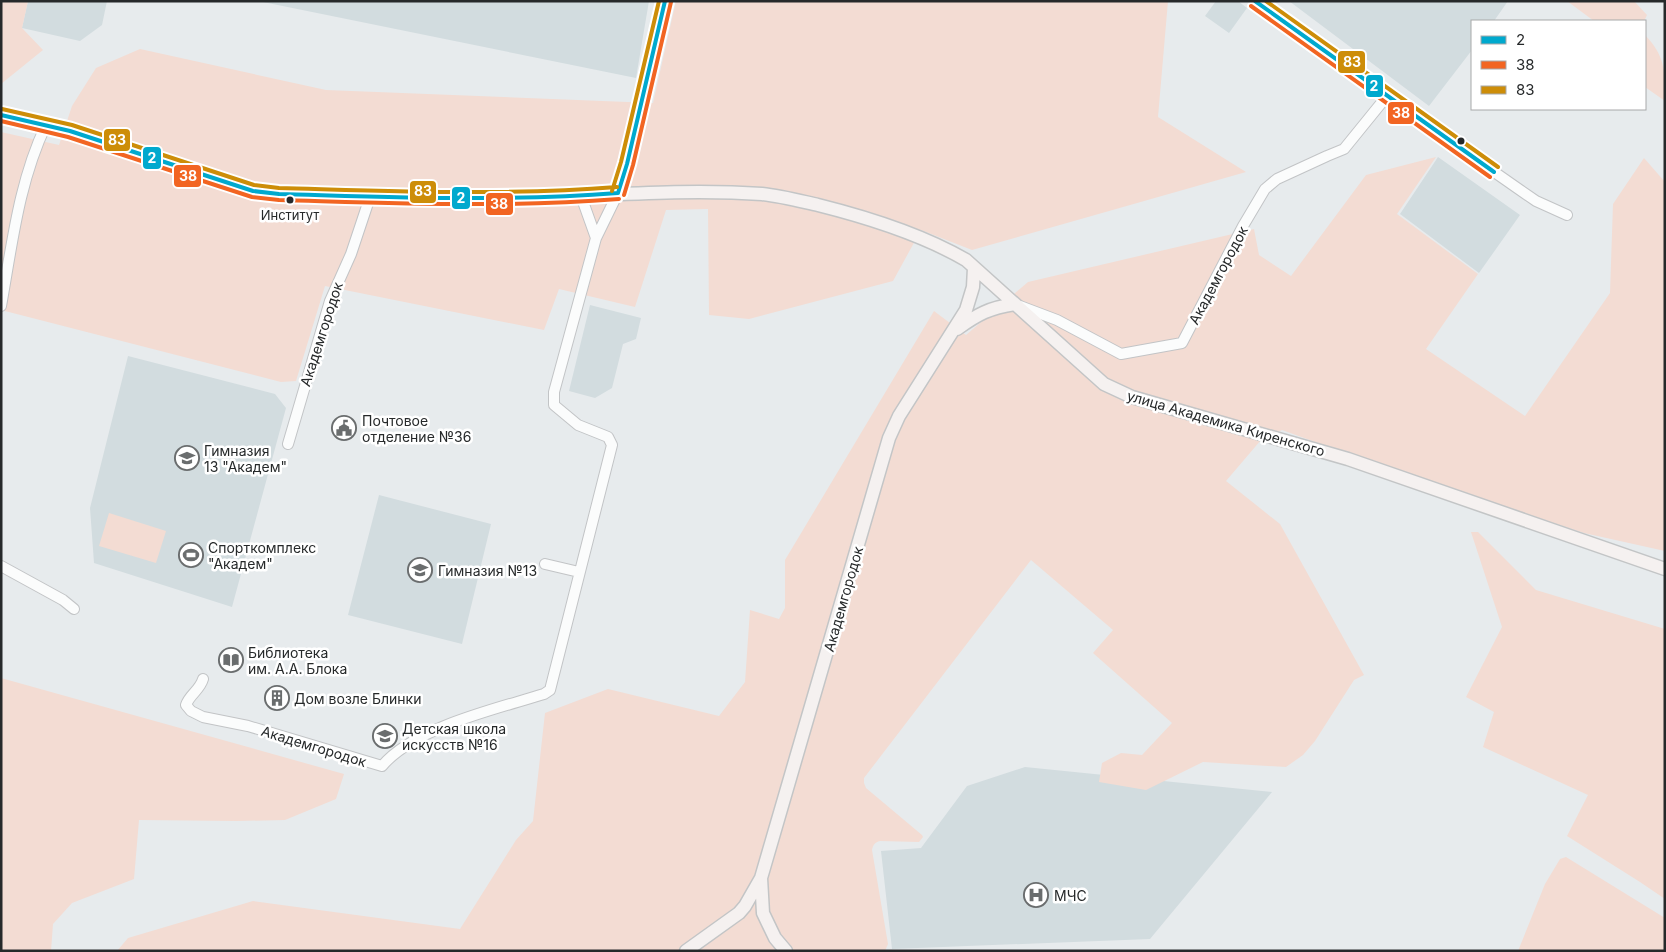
<svg xmlns="http://www.w3.org/2000/svg" width="1666" height="952" viewBox="0 0 1666 952" font-family="Inter,sans-serif">
	<style>
		.built { fill: #d2dcdf }
		.green { fill: #f3dcd3 }
		.lines { fill: none; stroke-linecap: round; stroke-linejoin: round }
		.minor-casing { stroke: #c2c4c6; stroke-width: 12 }
		.major-casing { stroke: #c3c5c6; stroke-width: 15 }
		.minor { stroke: #fbfcfc; stroke-width: 10 }
		.major { stroke: #f5f1f0; stroke-width: 12 }
		.bus-1-casing { stroke: #fff; stroke-width: 8 }
		.bus-2-casing { stroke: #fff; stroke-width: 8 }
		.bus-3-casing { stroke: #fff; stroke-width: 8 }
		.bus-1 { stroke: #00a9ce; stroke-width: 4 }
		.bus-2 { stroke: #f26522; stroke-width: 4 }
		.bus-3 { stroke: #cd8d08; stroke-width: 4 }
		.bus-dot { fill: #26292a; stroke: #fff; stroke-width: 2 }
		.labels { text-anchor: middle; dominant-baseline: central; stroke-width: 5; stroke-linejoin: round; paint-order: stroke }
		.bus-label { font-size: 13px; fill: #26292a; stroke: #fff }
		.street-label { font-size: 14px; fill: #26292a; stroke: #fff }
		.poi-label { font-size: 14px; fill: #26292a; stroke: #fff; text-anchor: start }
		.line-badge { stroke: #fff; stroke-width: 2 }
		.badge-label { font-size: 14px; text-anchor: middle; font-weight: bold; fill: #fff }
	</style>
	<rect width="100%" height="100%" fill="#e7ebed"/>
	<path class="built" d="M28,1H107L102,25L80,41L22,28Z
		M258,1H649L636,78Z
		M1216,1H1238L1247,8L1229,33L1205,16Z
		M1289,1H1508L1494,21H1472V50L1429,106Z
		M1438,157L1520,215L1479,273L1400,214Z
		M590,305L641,318L636,339L623,344L612,388L595,398L569,391Z
		M128,356L275,394L286,408L232,607L94,563L90,508Z
		M379,495L491,524L462,644L348,615Z
		M1025,767L1272,792L1150,939L892,949L881,851L921,848L967,786Z"/>
	<path class="green" d="M1,1H28L22,28L43,50L1,84Z
		M676,1H1168L1158,117L1246,172L972,250L921,230L893,281L749,319L709,315L708,209L666,210L635,307L559,289L544,330L325,286L296,381L281,382L1,310V132L59,145L72,106L96,68L140,49L326,90L653,103Z
		M1567,1H1634L1647,15L1644,21H1594Z
		M1645,35C1666,57 1665,72 1665,101L1645,87Z
		M1436,157L1397,214L1478,274L1426,349L1525,416L1610,293L1613,204L1644,158L1665,182V551L1584,533L1390,469L1282,430L1261,440L1226,481L1280,524L1364,675L1354,680L1315,741L1303,755L1286,767L1203,762L1146,790L1099,782L1102,763L1121,753L1142,755L1172,723L1093,653L1113,630L1031,560L864,778V783L866,788L922,835L923,837L919,842L880,841C875,842 873,845 872,850L888,944L885,951H117L128,938L253,901L460,929L516,840L533,821L545,713L608,689L719,716L745,682L750,610L779,619L785,608V560L934,311L966,335L1028,282L1254,229L1259,255L1291,276L1366,175Z
		M109,513L166,531L156,563L99,546Z
		M1471,532H1478L1536,590L1665,629V899L1640,882L1567,836L1588,795L1483,747L1494,712L1466,697L1502,627Z
		M1,678L344,774L336,799L285,820L237,821L139,820L134,879L72,903L53,924L51,951H1Z
		M1566,857L1665,918V951H1518L1545,884L1560,859Z"/>
	<g class="lines">
		<defs>
			<path id="minor" d="M1255,1L1357,76L1520,190L1536,201L1567,215
				M581,196L596,238
				M1,306C12,245 19,181 46,125
				M1020,306L1057,320L1121,354L1182,343L1243,226L1265,189L1277,179L1327,156L1344,149L1387,96
				M288,444L330,301L351,254L370,197
				M545,564L579,572
				M1,566L63,600L74,609
				M203,679C200,690 189,695 186,705L191,711L203,717L248,726L382,766C415,727 496,709 544,694L550,690L612,445L608,437L578,425L554,405V392L596,238L618,193L627,164L665,1"/>
			<path id="major" d="M1,115L70,131L253,191L279,194C355,194 430,200 506,199C591,197 677,188 762,194C781,196 800,201 818,205C866,217 923,235 966,260L1104,384L1132,397L1348,459L1665,569
				M957,329C978,314 989,308 1015,304
				M761,878L763,913L775,938L786,951
				M686,951L739,913L745,906L761,878L889,438L899,416L966,310L973,287L974,268"/>
		</defs>
		<use href="#minor" class="minor-casing"/>
		<use href="#major" class="major-casing"/>
		<use href="#minor" class="minor"/>
		<use href="#major" class="major"/>
		<defs>
			<path id="bus-1" d="M1255,1L1494,172
				M1,115L70,131L253,191L279,194C392,197 505,202 618,193
				M618,193L627,164L665,1"/>
			<path id="bus-2" d="M1251,6L1490,177
				M1,121L68,137L252,197L279,200C392,203 505,208 619,199
				M624,195L633,165L671,2"/>
			<path id="bus-3" d="M1266,1L1498,167
				M2,109L72,125L254,185L279,188C392,191 505,196 617,187
				M612,191L621,162L659,1"/>
		</defs>
		<use href="#bus-1" class="bus-1-casing"/>
		<use href="#bus-2" class="bus-2-casing"/>
		<use href="#bus-3" class="bus-3-casing"/>
		<use href="#bus-1" class="bus-1"/>
		<use href="#bus-2" class="bus-2"/>
		<use href="#bus-3" class="bus-3"/>
	</g>
	<defs>
		<symbol id="civic-ring" viewBox="-11 -11 22 22"><circle r="9.5" fill="#fff" stroke="#6a6d6e" stroke-width="1.5"/><path d="M-.6-6.5H3V-4.5H.6V-3L4-1V1h2V6H-6V1h2V-1L-.6-3ZM-1.2 2.5V6h2.4V2.5Z" fill="#6a6d6e"/></symbol>
		<symbol id="school-ring" viewBox="-11 -11 22 22"><circle r="9.5" fill="#fff" stroke="#6a6d6e" stroke-width="1.5"/><path d="M0-5L7-2L0 1L-7-2ZM-4 1L0 2.5L4 1V4Q0 6-4 4Z" fill="#6a6d6e"/></symbol>
		<symbol id="stadium-ring" viewBox="-11 -11 22 22"><circle r="9.5" fill="#fff" stroke="#6a6d6e" stroke-width="1.5"/><path d="M0-5a6.5 5 0 1 0 0 10a6.5 5 0 1 0 0-10ZM-3.5-1.8h7v3.6h-7Z" fill="#6a6d6e"/></symbol>
		<symbol id="library-ring" viewBox="-11 -11 22 22"><circle r="9.5" fill="#fff" stroke="#6a6d6e" stroke-width="1.5"/><path d="M-6-4Q-3-5.5-.7-3.5V5Q-3 3-6 4ZM6-4Q3-5.5 .7-3.5V5Q3 3 6 4Z" fill="#6a6d6e"/></symbol>
		<symbol id="building-ring" viewBox="-11 -11 22 22"><circle r="9.5" fill="#fff" stroke="#6a6d6e" stroke-width="1.5"/><path d="M-4-6H4V6H1V3H-1V6H-4ZM-2.5-4.3h1.7v1.8h-1.7ZM.8-4.3h1.7v1.8H.8ZM-2.5-1h1.7V.8h-1.7ZM.8-1h1.7V.8H.8Z" fill="#6a6d6e"/></symbol>
		<symbol id="hospital-ring" viewBox="-11 -11 22 22"><circle r="9.5" fill="#fff" stroke="#6a6d6e" stroke-width="1.5"/><path d="M-5-5h3v3.5h4V-5h3V5h-3V1.5h-4V5h-3Z" fill="#6a6d6e"/></symbol>
	</defs>
	<g fill-rule="evenodd">
		<use href="#civic-ring" x="330" y="414" width="28" height="28"/>
		<use href="#school-ring" x="173" y="444" width="28" height="28"/>
		<use href="#stadium-ring" x="177" y="541" width="28" height="28"/>
		<use href="#school-ring" x="406" y="556" width="28" height="28"/>
		<use href="#library-ring" x="217" y="646" width="28" height="28"/>
		<use href="#building-ring" x="263" y="684" width="28" height="28"/>
		<use href="#school-ring" x="371" y="722" width="28" height="28"/>
		<use href="#hospital-ring" x="1022" y="881" width="28" height="28"/>
	</g>
	<g class="bus-dot">
		<circle cx="1461" cy="141" r="4.5"/>
		<circle cx="290" cy="200" r="4.5"/>
	</g>
	<g class="labels">
		<g class="bus-label">
			<text x="290" y="215">Институт</text>
		</g>
		<g class="street-label">
			<text transform="translate(1218 275) rotate(-62)">Академгородок</text>
			<text transform="translate(321 334) rotate(-72)">Академгородок</text>
			<text transform="translate(1226 423) rotate(16)">улица Академика Киренского</text>
			<text transform="translate(843 599) rotate(-74)">Академгородок</text>
			<text transform="translate(314 746) rotate(17)">Академгородок</text>
		</g>
		<g class="poi-label">
			<text x="362" y="420">Почтовое<tspan x="362" dy="16">отделение №36</tspan></text>
			<text x="204" y="450">Гимназия<tspan x="204" dy="16">13 "Академ"</tspan></text>
			<text x="208" y="547">Спорткомплекс<tspan x="208" dy="16">"Академ"</tspan></text>
			<text x="438" y="570">Гимназия №13</text>
			<text x="248" y="652">Библиотека<tspan x="248" dy="16">им. А.А. Блока</tspan></text>
			<text x="294" y="698">Дом возле Блинки</text>
			<text x="402" y="728">Детская школа<tspan x="402" dy="16">искусств №16</tspan></text>
			<text x="1054" y="895">МЧС</text>
		</g>
	</g>
	<g class="line-badge">
		<rect x="1337" y="50" width="29" height="24" rx="5" fill="#cd8d08"/>
		<rect x="1365" y="74" width="19" height="24" rx="5" fill="#00a9ce"/>
		<rect x="1387" y="101" width="28" height="24" rx="5" fill="#f26522"/>
		<rect x="103" y="128" width="28" height="24" rx="5" fill="#cd8d08"/>
		<rect x="142" y="146" width="20" height="24" rx="5" fill="#00a9ce"/>
		<rect x="173" y="164" width="29" height="24" rx="5" fill="#f26522"/>
		<rect x="409" y="180" width="28" height="24" rx="5" fill="#cd8d08"/>
		<rect x="451" y="186" width="20" height="24" rx="5" fill="#00a9ce"/>
		<rect x="485" y="192" width="29" height="24" rx="5" fill="#f26522"/>
	</g>
	<g class="badge-label">
		<text x="1352" y="67">83</text>
		<text x="1374" y="91">2</text>
		<text x="1401" y="118">38</text>
		<text x="117" y="145">83</text>
		<text x="152" y="163">2</text>
		<text x="188" y="181">38</text>
		<text x="423" y="196">83</text>
		<text x="461" y="203">2</text>
		<text x="499" y="209">38</text>
	</g>
	<rect width="1666" height="952" fill="none" stroke="#26292a" stroke-width="5"/>
	<rect x="1471" y="20" width="175" height="90" fill="#ffffff" stroke="#a8a9aa"/>
	<rect x="1481" y="36" width="25" height="8" fill="#00a9ce" stroke="#a8a9aa"/>
	<text x="1516" y="45" font-size="15" fill="#26292a">2</text>
	<rect x="1481" y="61" width="25" height="8" fill="#f26522" stroke="#a8a9aa"/>
	<text x="1516" y="70" font-size="15" fill="#26292a">38</text>
	<rect x="1481" y="86" width="25" height="8" fill="#cd8d08" stroke="#a8a9aa"/>
	<text x="1516" y="95" font-size="15" fill="#26292a">83</text>
</svg>
